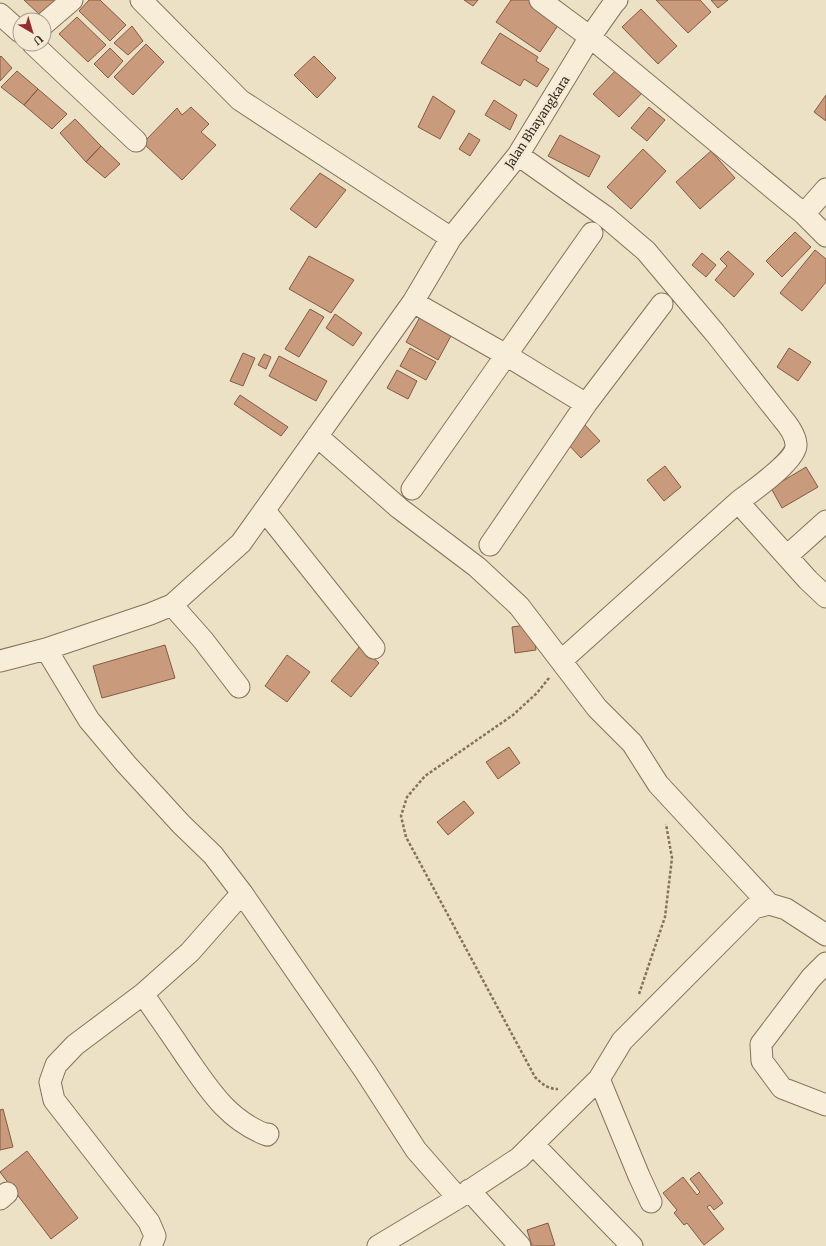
<svg xmlns="http://www.w3.org/2000/svg" width="826" height="1246" viewBox="0 0 826 1246" font-family="Merriweather,serif">
	<style>
		.building { fill: #c99b7c; stroke: #845b43 }
		.lines { fill: none; stroke-linecap: round; stroke-linejoin: round }
		.minor-casing { stroke: #86725c; stroke-width: 23 }
		.path { stroke: #86725c; stroke-width: 2.5; stroke-dasharray: 3 2; stroke-linecap: butt }
		.minor { stroke: #f7edd8; stroke-width: 21 }
		.labels { text-anchor: middle; dominant-baseline: central; stroke-width: 4; stroke-linejoin: round; paint-order: stroke }
		.street-label { font-size: 12px; fill: #372a1f; stroke: #f4ead4 }
	</style>
	<rect width="100%" height="100%" fill="#ece0c5"/>
	<path class="building" d="M24,0H57L41,16Z
		M89,0H100L126,25L110,41L79,11Z
		M464,0H478L473,6Z
		M511,0H530L561,21L540,52L496,22Z
		M656,0H700L711,12L688,33Z
		M711,0H728L718,8Z
		M641,9L677,46L658,64L622,27Z
		M77,17L106,45L88,62L59,34Z
		M132,26L143,41L128,55L114,43Z
		M500,33L538,57L536,61L549,69L537,87L524,79L520,86L481,63Z
		M146,44L164,62L133,95L114,77Z
		M110,48L123,61L108,78L94,64Z
		M1,56L12,68L0,81V57Z
		M314,56L336,78L317,98L294,75Z
		M620,66L645,90L619,117L593,94Z
		M17,71L38,89L24,105L1,87Z
		M38,89L67,114L52,129L24,105Z
		M826,95V121L814,112Z
		M433,96L455,111L440,139L418,127Z
		M494,100L517,115L510,130L485,115Z
		M191,107L209,124L201,132L216,145L182,180L143,143L177,108L182,115Z
		M649,107L665,120L647,141L631,128Z
		M75,119L101,146L86,162L60,133Z
		M469,133L480,140L470,156L459,149Z
		M560,135L600,156L589,177L548,156Z
		M101,146L120,164L105,178L86,162Z
		M643,149L666,171L631,209L607,187Z
		M711,151L735,178L700,209L676,182Z
		M320,173L346,190L316,228L290,209Z
		M795,232L811,247L782,277L766,261Z
		M815,250L826,259V282L802,311L780,293Z
		M728,251L754,274L734,297L715,280L727,266L720,259Z
		M702,253L716,265L706,277L692,265Z
		M309,256L354,280L331,313L289,289Z
		M310,309L324,317L299,357L285,349Z
		M335,314L362,333L353,346L326,328Z
		M420,317L452,334L438,360L406,342Z
		M410,348L436,362L426,380L400,366Z
		M789,348L811,362L798,381L777,367Z
		M243,353L255,358L243,386L230,381Z
		M264,354L271,357L266,369L258,365Z
		M279,356L327,381L316,401L269,376Z
		M397,370L417,381L408,399L387,388Z
		M240,395L288,427L281,436L234,404Z
		M585,425L600,441L581,458L566,442Z
		M665,466L681,487L664,501L647,480Z
		M806,467L818,487L782,508L771,488Z
		M532,624L536,650L515,653L512,627Z
		M165,645L175,678L102,698L93,666Z
		M360,646L379,663L351,697L331,681Z
		M287,655L310,672L287,702L265,686Z
		M509,747L520,763L498,779L486,762Z
		M464,801L474,813L448,835L437,822Z
		M3,1109L13,1147L0,1150V1110Z
		M27,1151L78,1218L51,1239L0,1172Z
		M699,1172L723,1203L714,1210L710,1205L707,1207L724,1229L704,1245L687,1223L684,1225L674,1213L677,1210L663,1193L683,1177L697,1195L700,1192L690,1179Z
		M548,1223L555,1245L551,1246H532L527,1230Z"/>
	<g class="lines">
		<defs>
			<path id="minor" d="M141,0L240,100L451,238
				M540,0L590,37L804,214L826,236
				M0,14L20,32
				M44,24L72,0
				M33,44L136,141
				M518,155L606,217L646,251L715,333L782,418C788,425 796,435 796,445C797,460 751,492 738,502L808,580L826,597
				M804,214L826,189
				M413,302L506,355L586,404L490,545
				M586,404L662,304
				M317,436L399,508L477,567L519,606L597,708L632,743L658,784L769,904
				M412,489L592,233
				M265,511L374,648
				M787,556L826,521
				M172,605L203,640L239,687
				M46,649L89,720L126,764L181,824L213,855L242,893L365,1071L416,1150L458,1198
				M0,661L46,649L150,614L172,605L241,543L413,302L451,238L518,155L590,37L614,3L617,0
				M561,661L738,502
				M826,963L811,978L761,1044L762,1061L782,1088L826,1105
				M143,994C157,1014 171,1034 185,1055C208,1088 227,1120 267,1135L268,1134
				M599,1079L639,1176L651,1202
				M533,1144L632,1246
				M469,1190L520,1246
				M0,1199L7,1193
				M151,1246L155,1236L149,1222L54,1100L50,1082L56,1065L75,1045L143,994L190,952L242,893
				M378,1246L458,1198L519,1158L599,1079L622,1041L754,908L769,904L786,909L826,935"/>
		</defs>
		<use href="#minor" class="minor-casing"/>
		<path class="path" d="M549,678L537,693L513,715L425,776L407,797L401,816L406,837L535,1077C542,1084 548,1089 558,1089
			M639,994L665,917L672,858L666,824"/>
		<use href="#minor" class="minor"/>
	</g>
	<g class="labels">
		<g class="street-label">
			<text transform="translate(537 122) rotate(-57)">Jalan Bhayangkara</text>
		</g>
	</g>
	<g transform="translate(32 32) rotate(142)"><circle r="19" fill="#f4ead4" stroke="#a89d8c"/>
	<path d="M0-3L7 15L0 10L-7 15Z" fill="#922e31"/>
	<text y="-6" font-size="11" font-weight="bold" text-anchor="middle" fill="#372a1f">U</text>
	</g>
</svg>
